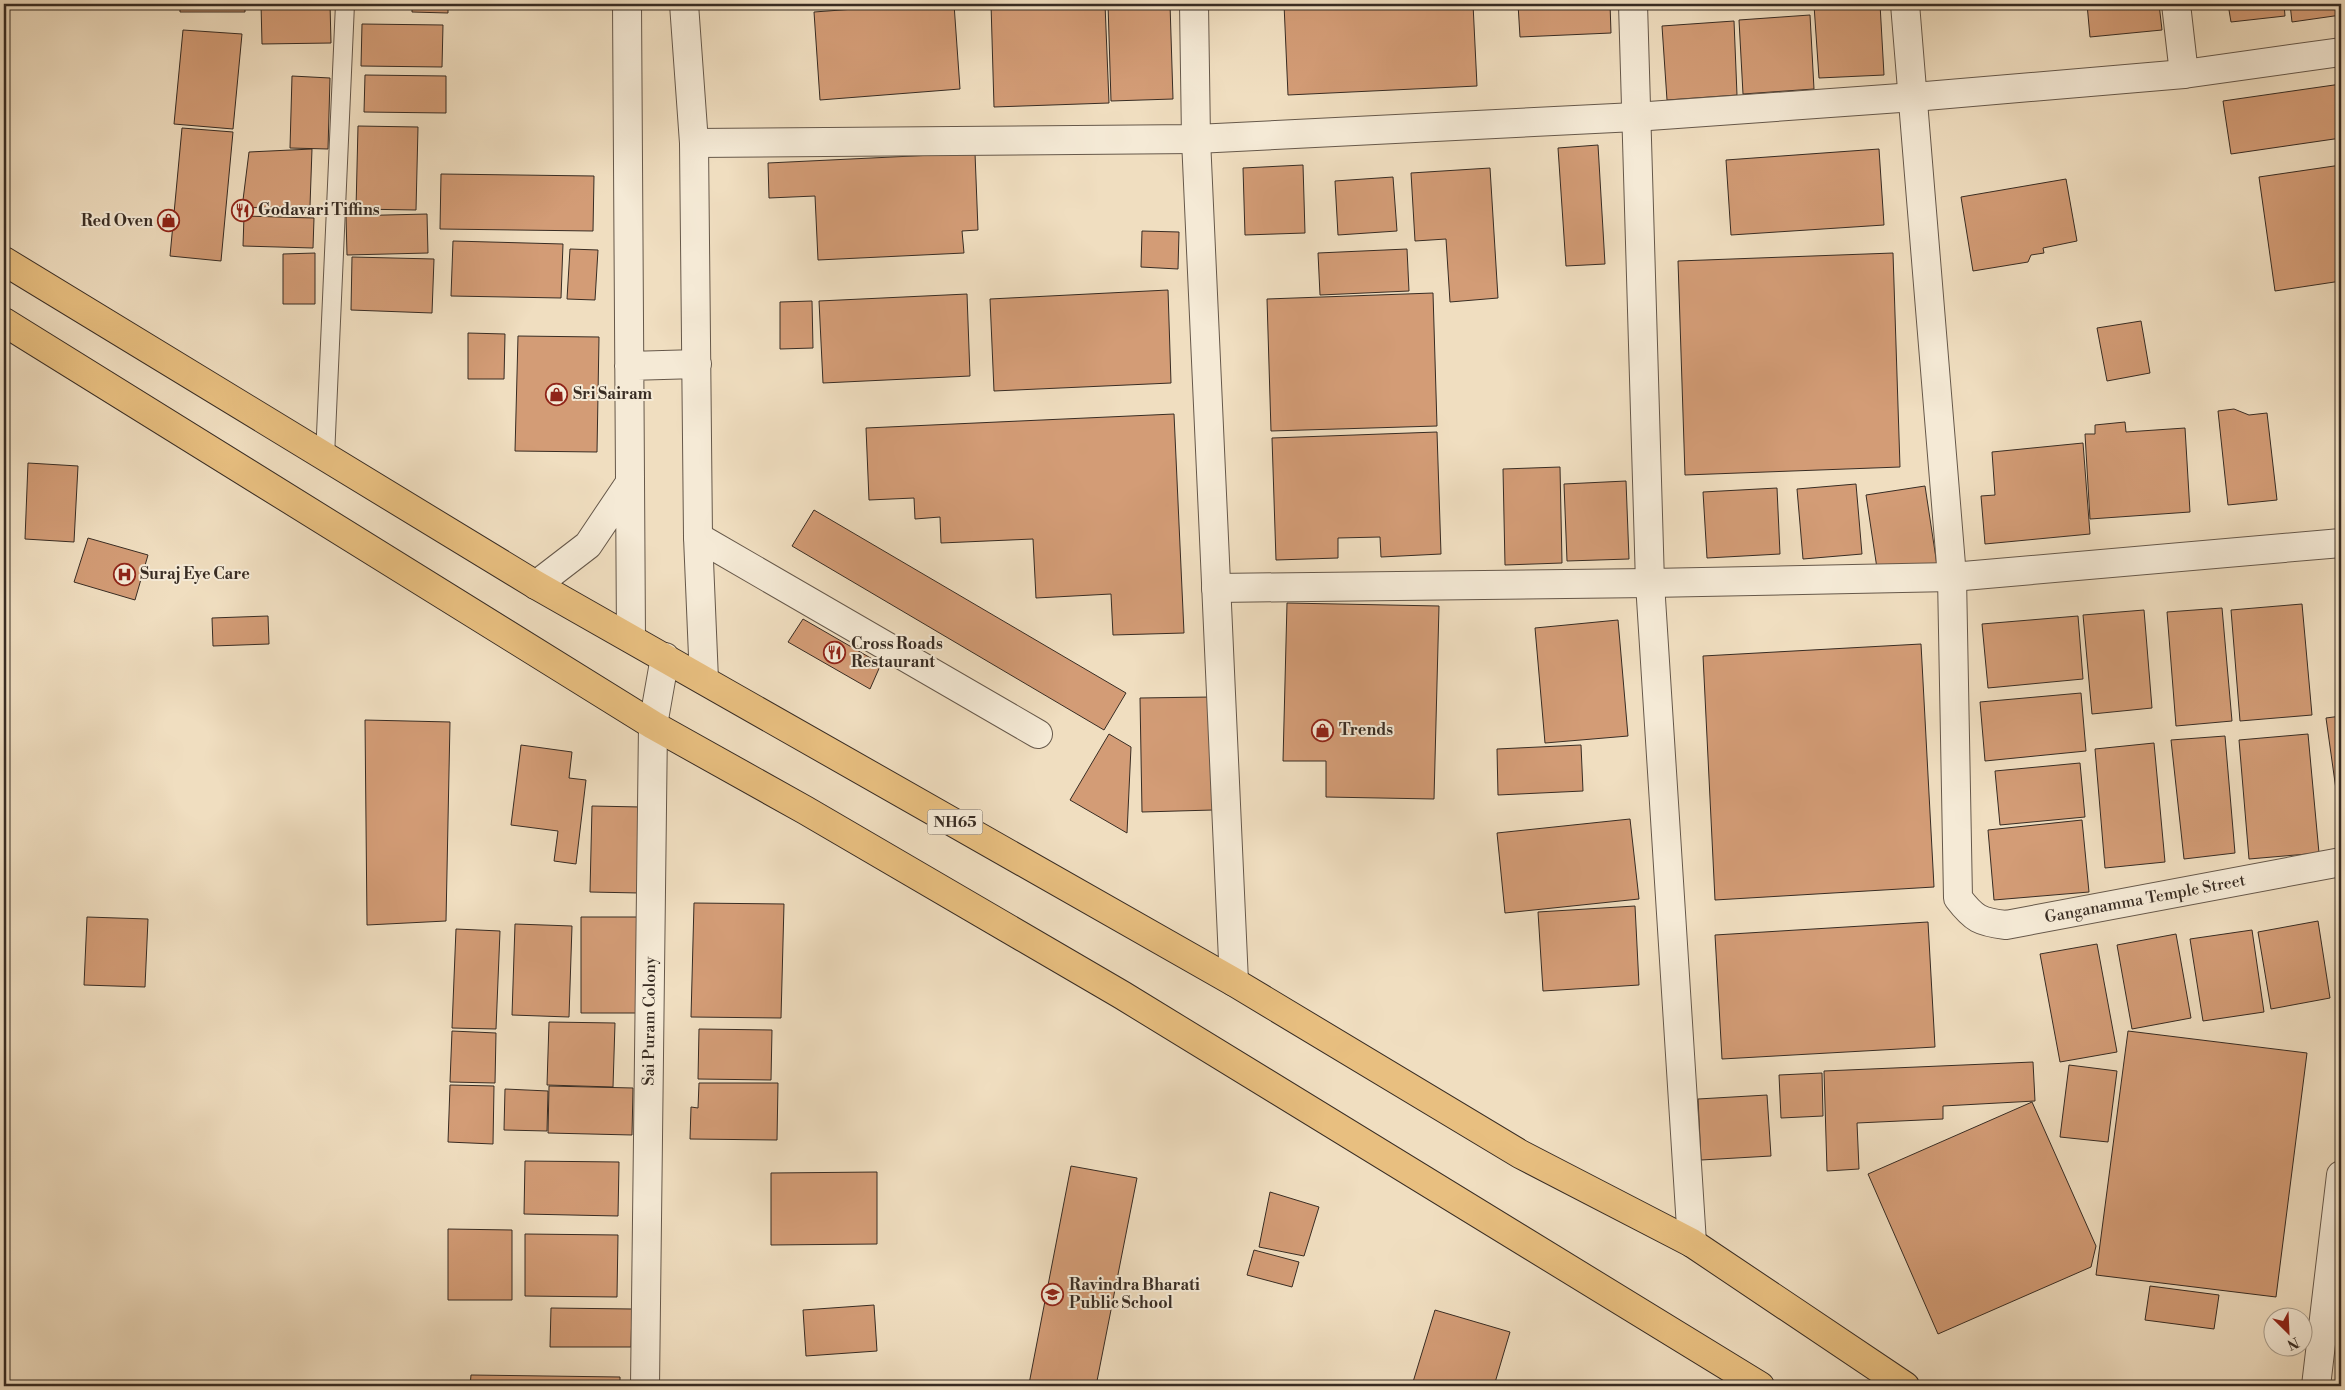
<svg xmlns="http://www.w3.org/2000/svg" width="2345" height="1390" viewBox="0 0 2345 1390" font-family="'Libre Bodoni',serif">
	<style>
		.building { fill: #d39c76; stroke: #382c23 }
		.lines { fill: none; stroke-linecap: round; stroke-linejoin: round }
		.service-casing { stroke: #66584a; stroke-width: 20 }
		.minor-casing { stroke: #66584a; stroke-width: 30 }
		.tertiary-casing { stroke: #66584a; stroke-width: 30 }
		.trunk-casing { stroke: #382c23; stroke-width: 30 }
		.service { stroke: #f5ead6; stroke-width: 18 }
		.minor { stroke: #f5ead6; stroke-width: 28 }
		.tertiary { stroke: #f5ead6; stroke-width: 28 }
		.trunk { stroke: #e8bf80; stroke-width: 28 }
		.labels { text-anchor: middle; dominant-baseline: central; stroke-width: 4; stroke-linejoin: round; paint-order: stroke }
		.shield { fill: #f5ead6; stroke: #716559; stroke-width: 1 }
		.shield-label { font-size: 15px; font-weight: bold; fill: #382c23 }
		.poi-label { font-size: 16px; font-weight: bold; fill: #382c23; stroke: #f5ead6; text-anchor: start }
		.street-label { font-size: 16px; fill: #382c23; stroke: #f5ead6 }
	</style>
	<rect width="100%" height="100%" fill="#f0dec0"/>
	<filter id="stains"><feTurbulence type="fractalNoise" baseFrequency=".004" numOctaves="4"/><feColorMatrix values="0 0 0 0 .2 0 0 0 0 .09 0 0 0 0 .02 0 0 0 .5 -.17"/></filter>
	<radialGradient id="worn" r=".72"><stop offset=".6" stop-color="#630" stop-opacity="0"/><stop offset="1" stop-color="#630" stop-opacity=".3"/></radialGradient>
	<path class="building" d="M180,4H245V12H180Z
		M261,4H330L331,43L262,44Z
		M412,4H448V13L412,12Z
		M922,4H954L960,89L820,100L814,12Z
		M991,4H1105L1109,103L994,107Z
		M1108,4H1170L1173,99L1111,101Z
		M1284,4H1473L1477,86L1288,95Z
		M1518,4H1610L1611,33L1520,37Z
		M1880,4L1884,75L1819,78L1814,5Z
		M2087,4H2159L2162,30L2090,37Z
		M2228,4H2284L2285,16L2231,22Z
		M2290,4H2341V15L2292,22Z
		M1810,15L1814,89L1743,94L1739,20Z
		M1734,21L1737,95L1667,100L1662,26Z
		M362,24L443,25L442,67L361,66Z
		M183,30L242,34L233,129L174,124Z
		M365,75L446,76V113L364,112Z
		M292,76L330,78L328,149L290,148Z
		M2341,84V138L2231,154L2223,101Z
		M358,126L418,127L416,210L356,209Z
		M182,128L233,132L221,261L170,256Z
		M1598,145L1605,264L1566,266L1558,148Z
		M312,149L310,206L242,208L249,152Z
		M1879,149L1884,225L1731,235L1726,160Z
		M975,153L978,230L962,231L964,253L818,260L815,196L769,198L768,163Z
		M1303,165L1305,233L1245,235L1243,168Z
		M2341,165V281L2275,291L2259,177Z
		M1490,168L1498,298L1450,302L1446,239L1415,241L1411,173Z
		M441,174L594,176L593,231L440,229Z
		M1393,177L1397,231L1338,235L1335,181Z
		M2066,179L2077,241L2043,248L2044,253L2031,255L2028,262L1973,271L1961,197Z
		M427,214L428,253L347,255L346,216Z
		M244,216L314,218L313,248L243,246Z
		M1142,231L1179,232L1178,269L1141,267Z
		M453,241L563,244L561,298L451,296Z
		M570,249L598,250L595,300L567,299Z
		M1407,249L1409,291L1320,295L1318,253Z
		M315,253V304H283V254Z
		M1893,253L1900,467L1685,475L1678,261Z
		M352,257L434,259L432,313L351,310Z
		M1168,290L1171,383L994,391L990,299Z
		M1433,293L1437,426L1271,431L1267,299Z
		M967,294L970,376L823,383L819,301Z
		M812,301L813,348L780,349V302Z
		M2141,321L2150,373L2107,381L2097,328Z
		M468,333L505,334L504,379H468Z
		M518,336L599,337L597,452L515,451Z
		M2234,409L2249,415L2267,413L2277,500L2228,505L2218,411Z
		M1174,414L1184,633L1113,635L1111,594L1036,598L1033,539L941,543L940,517L915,519L914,498L869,500L866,428Z
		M2125,422L2126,432L2185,428L2190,512L2090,519L2085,434H2095V425Z
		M1437,432L1441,554L1381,557L1380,537L1338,538V558L1276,560L1272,438Z
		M2083,443L2090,534L1985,544L1981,496L1995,495L1992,452Z
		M28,463L78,466L74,542L25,539Z
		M1560,467L1562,563L1505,565L1503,469Z
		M1626,481L1629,559L1567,561L1564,484Z
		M1856,484L1862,554L1803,559L1797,489Z
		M1925,486L1937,565L1878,575L1866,495Z
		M1777,488L1780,554L1707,558L1703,492Z
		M814,510L1126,693L1104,730L792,546Z
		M88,538L148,555L135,600L74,582Z
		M1287,603L1439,606L1434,799L1326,797V761H1283Z
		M2302,604L2312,715L2240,721L2231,610Z
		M2222,608L2232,721L2176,726L2167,612Z
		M2144,610L2152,708L2092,714L2083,615Z
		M268,616L269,644L213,646L212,618Z
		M2078,616L2083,679L1988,688L1982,624Z
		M803,619L881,664L870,689L788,642Z
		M1618,620L1628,736L1545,743L1535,628Z
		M1921,644L1934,887L1715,900L1703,656Z
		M2081,693L2086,751L1985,761L1980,702Z
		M1211,697L1213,810L1142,812L1140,698Z
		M2341,716V810L2339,811L2326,718Z
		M365,720L450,722L446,921L367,925Z
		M1109,734L1131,747L1127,833L1070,800Z
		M2308,734L2319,853L2249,859L2239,740Z
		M2225,736L2235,853L2184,859L2171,740Z
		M2154,743L2165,862L2105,868L2095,749Z
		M521,745L572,752L569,778L586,780L576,864L554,861L558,831L511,825Z
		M1581,745L1583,791L1498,795L1497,749Z
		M2080,763L2085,817L2000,825L1995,771Z
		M592,806L641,807L639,893L590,892Z
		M1630,819L1639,899L1505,913L1497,833Z
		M2082,820L2089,892L1994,900L1988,830Z
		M694,903L784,904L781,1018L691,1017Z
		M1635,906L1639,985L1543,991L1538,912Z
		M87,917L148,919L145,987L84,985Z
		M581,917H638V1013H581Z
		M2318,921L2330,998L2271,1009L2258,932Z
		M1928,922L1935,1047L1722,1059L1715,935Z
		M515,924L572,926L569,1017L512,1015Z
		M456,929L500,931L496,1029L452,1028Z
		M2252,930L2264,1012L2203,1021L2190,939Z
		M2176,934L2191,1018L2132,1029L2117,945Z
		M2097,944L2117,1052L2060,1062L2040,954Z
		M549,1022L615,1023L613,1087L547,1085Z
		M699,1029L772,1030L771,1080L698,1079Z
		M452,1031L496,1033L495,1083L450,1082Z
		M2128,1031L2307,1053L2276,1297L2096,1275Z
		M2033,1062L2035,1101L1943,1106V1119L1857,1123L1859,1169L1827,1171L1824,1071Z
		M2069,1065L2117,1071L2108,1142L2060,1137Z
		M1822,1073L1823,1116L1781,1118L1779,1075Z
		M699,1083H778L777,1140L690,1139L691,1107L698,1108Z
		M450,1085L494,1086L493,1144L448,1142Z
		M549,1086L633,1088L632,1135L548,1133Z
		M505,1089L548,1091L547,1131L504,1130Z
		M1767,1095L1771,1156L1701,1160L1698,1099Z
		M2032,1102L2096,1246L2091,1267L1938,1334L1868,1174Z
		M525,1161L619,1162L618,1216L524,1214Z
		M1071,1166L1137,1178L1096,1386H1044L1029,1384Z
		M877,1172V1244L771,1245V1173Z
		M1270,1192L1319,1207L1304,1256L1259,1247Z
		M448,1229L512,1230V1300H448Z
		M525,1234L618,1235L617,1297L525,1296Z
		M1254,1250L1299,1262L1292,1287L1247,1275Z
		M2150,1286L2219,1295L2214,1329L2145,1320Z
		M874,1305L877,1351L806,1356L803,1310Z
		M551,1308L632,1309L631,1347H550Z
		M1435,1310L1510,1332L1494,1386H1427L1413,1382Z
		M471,1375L620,1377V1386H470Z"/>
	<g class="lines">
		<defs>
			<path id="service" d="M325,457L345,4"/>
			<g id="minor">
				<path d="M1194,4L1196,139L1234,982"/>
				<path d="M1633,4L1650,583L1692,1243"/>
				<path id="s1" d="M1905,4L1952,577L1958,898C1974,919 1980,922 2006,925L2341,862"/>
				<path d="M2176,4L2184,74"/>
				<path d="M694,143L1196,139L1635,117L1914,97L2184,74L2341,52"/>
				<path d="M698,537L1038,734"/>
				<path d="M1216,588L1650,583L1952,577L2341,543"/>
				<path id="s2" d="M645,1386L653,725L665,657"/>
				<path d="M2316,1386L2341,1175"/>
			</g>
			<path id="tertiary" d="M627,4L631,638
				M684,4L694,143L698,537L704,680
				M629,366L697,364
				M536,585L588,545L629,484"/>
			<path id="trunk" d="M4,261L536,585L1234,982L1520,1154L1692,1243L1905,1386
				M4,322L653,725L805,810L1122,995L1760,1386"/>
		</defs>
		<use href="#service" class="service-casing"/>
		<use href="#minor" class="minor-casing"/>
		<use href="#tertiary" class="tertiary-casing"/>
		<use href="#trunk" class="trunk-casing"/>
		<use href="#service" class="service"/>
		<use href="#minor" class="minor"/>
		<use href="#tertiary" class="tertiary"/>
		<use href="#trunk" class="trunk"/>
	</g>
	<defs>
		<symbol id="restaurant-ring" viewBox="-11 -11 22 22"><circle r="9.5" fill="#f5ead6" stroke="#8f2418" stroke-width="1.5"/><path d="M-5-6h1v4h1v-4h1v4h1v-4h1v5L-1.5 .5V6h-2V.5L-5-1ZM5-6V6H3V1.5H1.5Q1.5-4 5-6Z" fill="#8f2418"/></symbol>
		<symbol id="shop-ring" viewBox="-11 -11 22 22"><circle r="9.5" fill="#f5ead6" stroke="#8f2418" stroke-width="1.5"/><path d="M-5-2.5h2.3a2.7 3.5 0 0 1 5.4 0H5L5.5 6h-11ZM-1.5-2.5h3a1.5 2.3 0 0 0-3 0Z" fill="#8f2418"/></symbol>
		<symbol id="hospital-ring" viewBox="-11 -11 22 22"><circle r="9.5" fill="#f5ead6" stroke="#8f2418" stroke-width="1.5"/><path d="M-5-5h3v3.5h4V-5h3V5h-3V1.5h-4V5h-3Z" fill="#8f2418"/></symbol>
		<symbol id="school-ring" viewBox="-11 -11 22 22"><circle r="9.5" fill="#f5ead6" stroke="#8f2418" stroke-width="1.5"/><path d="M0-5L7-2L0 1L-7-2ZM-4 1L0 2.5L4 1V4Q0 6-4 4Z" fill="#8f2418"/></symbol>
	</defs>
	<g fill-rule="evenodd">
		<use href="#restaurant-ring" x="230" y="198" width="25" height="25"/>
		<use href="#shop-ring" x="156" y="208" width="25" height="25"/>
		<use href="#shop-ring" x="544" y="382" width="25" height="25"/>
		<use href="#hospital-ring" x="112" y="562" width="25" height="25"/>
		<use href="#restaurant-ring" x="822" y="640" width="25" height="25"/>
		<use href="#shop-ring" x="1310" y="718" width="25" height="25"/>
		<use href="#school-ring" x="1040" y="1282" width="25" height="25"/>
	</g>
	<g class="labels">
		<rect class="shield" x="927.5" y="809.5" width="55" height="25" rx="4"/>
		<g class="shield-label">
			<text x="955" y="822">NH65</text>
		</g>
		<g class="poi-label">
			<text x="258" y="210">Godavari Tiffins</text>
			<text x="153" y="221" text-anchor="end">Red Oven</text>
			<text x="573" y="394">Sri Sairam</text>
			<text x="140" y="574">Suraj Eye Care</text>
			<text x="851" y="644">Cross Roads<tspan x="851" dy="18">Restaurant</tspan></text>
			<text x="1339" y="730">Trends</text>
			<text x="1069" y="1285">Ravindra Bharati<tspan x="1069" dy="18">Public School</tspan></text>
		</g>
		<g class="street-label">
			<text stroke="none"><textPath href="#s1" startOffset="1095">Ganganamma Temple Street</textPath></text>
			<text stroke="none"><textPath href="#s2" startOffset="365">Sai Puram Colony</textPath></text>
		</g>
	</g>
	<rect width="2345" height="1390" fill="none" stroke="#f0dec0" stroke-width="20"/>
	<rect x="5" y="5" width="2335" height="1380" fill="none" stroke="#382c23" stroke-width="2.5"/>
	<rect x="10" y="10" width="2325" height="1370" fill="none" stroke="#382c23"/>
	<g transform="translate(2288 1332) rotate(156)"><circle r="24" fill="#f5ead6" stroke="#a99e8e"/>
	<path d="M0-4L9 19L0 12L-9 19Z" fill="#8f2418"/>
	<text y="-8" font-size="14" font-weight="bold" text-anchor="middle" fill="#382c23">N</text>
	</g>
	<rect width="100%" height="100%" filter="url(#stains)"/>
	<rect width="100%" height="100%" fill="url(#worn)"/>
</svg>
